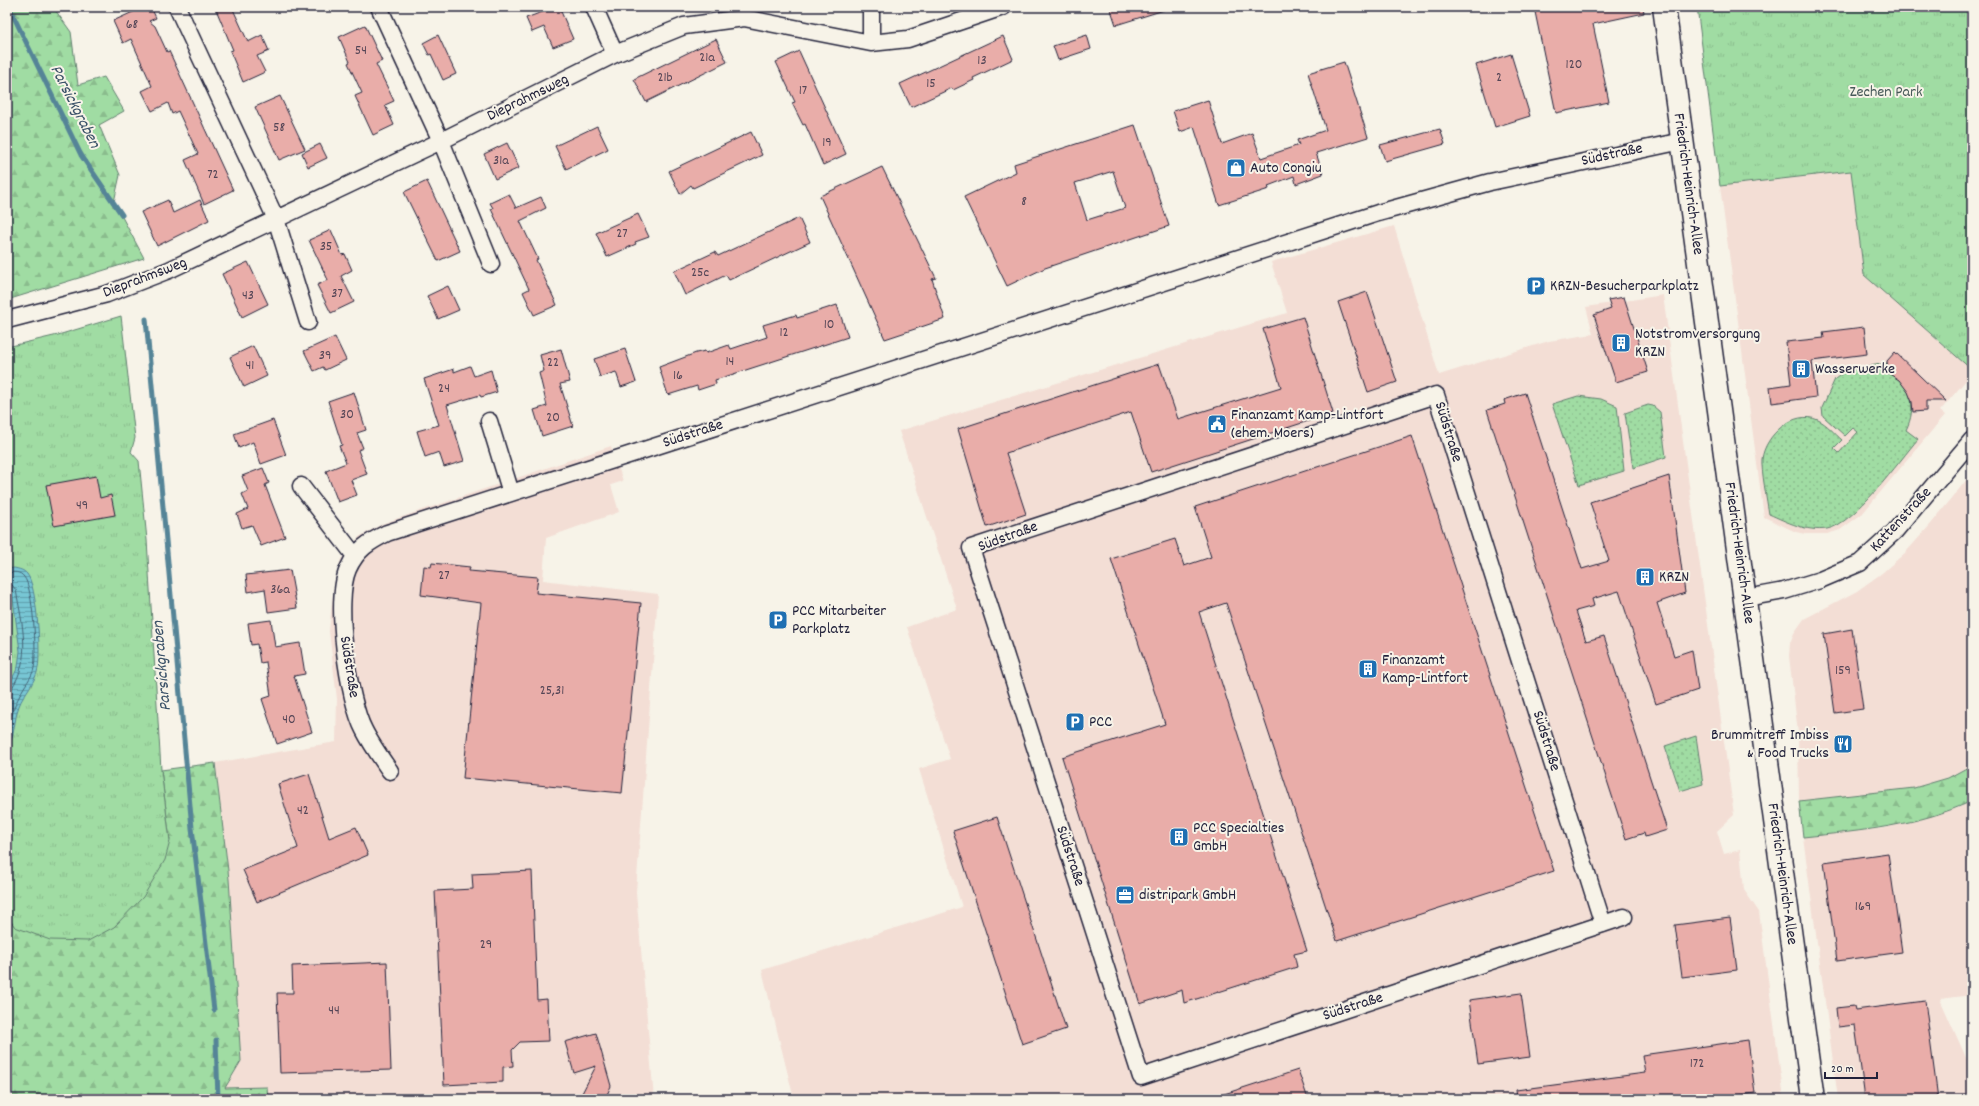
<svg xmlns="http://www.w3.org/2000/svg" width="1979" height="1106" viewBox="0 0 1979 1106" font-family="Dekko,sans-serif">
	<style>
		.built { fill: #f3ded5 }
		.grass { fill: url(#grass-dots); stroke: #617f6f }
		.forest { fill: url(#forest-firs); stroke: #617f6f }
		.park { fill: url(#park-tufts); stroke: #617f6f }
		.water { fill: url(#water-rules); stroke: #558497 }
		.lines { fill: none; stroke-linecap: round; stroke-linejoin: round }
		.shore { stroke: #446478; stroke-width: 1 }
		.stream { stroke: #558497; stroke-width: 5 }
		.building { fill: #e9ada9; stroke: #22223b; fill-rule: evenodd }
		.street-casing { stroke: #22223b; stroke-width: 19 }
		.secondary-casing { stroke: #22223b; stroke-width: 25 }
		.street { stroke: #f7f3e8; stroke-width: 16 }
		.secondary { stroke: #f7f3e8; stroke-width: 22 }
		.labels { text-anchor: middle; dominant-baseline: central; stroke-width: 4; stroke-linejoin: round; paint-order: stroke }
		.number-label { font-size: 14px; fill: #544556 }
		.park-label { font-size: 16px; fill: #485a5a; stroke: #f7f3e8 }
		.street-label { font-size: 16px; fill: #22223b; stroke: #f7f3e8 }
		.poi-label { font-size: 16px; fill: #22223b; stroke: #f7f3e8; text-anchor: start }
		.water-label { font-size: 17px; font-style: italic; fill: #3c5369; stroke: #f7f3e8 }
	</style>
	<defs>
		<pattern id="grass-dots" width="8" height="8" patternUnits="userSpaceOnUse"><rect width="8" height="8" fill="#a0dca3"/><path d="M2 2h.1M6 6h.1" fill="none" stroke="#8abc8d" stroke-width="1.8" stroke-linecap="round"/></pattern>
		<pattern id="forest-firs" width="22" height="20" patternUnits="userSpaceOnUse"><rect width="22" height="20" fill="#a0dca3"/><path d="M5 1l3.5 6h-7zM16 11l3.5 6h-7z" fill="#8abc8d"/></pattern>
		<pattern id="park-tufts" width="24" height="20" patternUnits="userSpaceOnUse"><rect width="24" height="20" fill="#a0dca3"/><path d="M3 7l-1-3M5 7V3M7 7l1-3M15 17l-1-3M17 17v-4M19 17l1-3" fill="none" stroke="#8abc8d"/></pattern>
		<pattern id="water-rules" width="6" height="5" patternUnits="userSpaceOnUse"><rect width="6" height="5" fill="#77c6d4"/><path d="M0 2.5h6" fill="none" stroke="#61a0ad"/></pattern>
	</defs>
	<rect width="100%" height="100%" fill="#f7f3e8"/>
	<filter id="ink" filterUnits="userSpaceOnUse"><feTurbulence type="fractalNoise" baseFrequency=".025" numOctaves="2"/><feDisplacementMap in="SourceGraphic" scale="8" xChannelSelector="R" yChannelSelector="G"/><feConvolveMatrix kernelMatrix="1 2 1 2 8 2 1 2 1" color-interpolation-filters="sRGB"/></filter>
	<g filter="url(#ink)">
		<path class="built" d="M1851,171L1864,275L1972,370V373L1940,411L1945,415L1862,514L1840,530L1827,534H1805L1796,532L1764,517L1720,186Z
			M1394,226L1439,375L1549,341L1593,334L1586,307L1663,295L1734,815L1717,831L1724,854L1740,850L1744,890L1759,912L1784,1099H794L762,970L962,907L919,769L950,759L907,627L957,609L899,431L1287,313L1271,262Z
			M611,446L623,481L611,485L619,512L546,538L543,580L658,594L636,892L654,1099H268L267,1087L225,1089L241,1061L229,879L215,763L336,742L337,699L329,631L334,585L341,559L359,537L384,523Z
			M1972,473V765L1948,778L1914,788L1799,801L1798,733L1789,656L1790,643L1794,633L1804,619L1857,591L1882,573L1906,552L1931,524Z
			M1972,801V974L1969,975L1972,995L1940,999L1972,1071V1099H1838L1803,837L1884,828L1958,808Z"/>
		<path class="grass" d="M1887,363L1888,373C1913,383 1917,408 1906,430L1918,439C1900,460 1854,525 1827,529C1806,532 1787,522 1769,514C1767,501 1761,470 1762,459C1765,435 1794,409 1818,420C1827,424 1835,434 1842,440L1834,448L1839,453L1858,432L1853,428L1845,436L1823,416L1822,408L1835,379L1847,370Z
			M1578,396L1601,399L1617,406L1624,471L1579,485L1552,404Z
			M1648,405L1653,406L1660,412L1666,457L1633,468L1625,413Z
			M1696,736L1703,784L1680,791L1665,746Z"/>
		<path class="forest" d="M7,7H53L71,32L78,85L104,77L124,111L99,125L120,175L114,202L144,258L7,300Z
			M215,763L229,879L241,1061L225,1088L267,1087L268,1099H7V916L15,927L170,841L161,770Z
			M1972,765V801C1918,826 1861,831 1803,837L1799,801L1914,788L1948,778Z"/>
		<path class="park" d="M1697,7H1972V370L1864,275L1851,171L1720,186Z
			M121,316L135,438L131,452L139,461L147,540L161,770L170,841L165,860L143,897L114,927L88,941L50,940L15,927L7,916V347L58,335Z"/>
		<path class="water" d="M14,568C19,569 24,570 27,574C37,586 41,652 38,668C36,682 24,693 19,706C14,719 15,737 7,748V689L18,667L20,651L12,591L7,587V569Z"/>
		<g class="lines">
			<path class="shore" d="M7,573C13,572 20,571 24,577C33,587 37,653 34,668C32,678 24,685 20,695C13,707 10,722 7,736
				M7,584L12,585L16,590C22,623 32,660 11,689L7,691"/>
			<path class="stream" d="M9,7L81,155L122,215
				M146,319L192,828L214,1010
				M216,1040L218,1099"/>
		</g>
		<path class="building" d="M144,7H151L156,18L149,21L155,26L167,52L169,51L233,190L204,204L185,160L198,154L178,111L172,114L168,103L152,111L142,91L152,86L131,39L123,43L113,21Z
			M215,7H232L248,42L262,35L269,51L257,56L265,72L243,82L230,51L233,50Z
			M556,7H559L573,39L553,47L544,27L532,32L526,18Z
			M1110,7H1163L1164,10L1116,25Z
			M1534,7H1643L1644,13L1593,24L1609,102L1556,113Z
			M365,25L382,61L376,64L394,101L385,105L394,125L373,135L355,96L362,93L348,63L350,62L339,37Z
			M438,35L456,74L443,80L431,54L429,55L423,43Z
			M1087,35L1091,49L1058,60L1053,46Z
			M1003,36L1013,59L973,78L974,80L953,90L952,88L911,107L900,84Z
			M716,39L727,62L646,102L634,79Z
			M799,51L846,154L823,165L805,124L803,125L792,103L795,102L776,62Z
			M1511,54L1530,116L1495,127L1476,65Z
			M1344,62L1368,137L1316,153L1323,174L1296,184L1294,176L1268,186L1269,189L1219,205L1194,127L1180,132L1173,111L1208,100L1222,144L1252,133L1261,158L1299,145L1297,140L1326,130L1308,73Z
			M280,96L305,149L279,160L255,107Z
			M1135,125L1169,226L1045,268L1007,286L964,197L1016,172L1014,164ZM1113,171L1125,208L1087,220L1075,183Z
			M597,126L608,149L566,169L555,146Z
			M1440,129L1445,144L1385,161L1380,145Z
			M751,132L762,155L693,188L691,185L680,194L669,171Z
			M507,143L519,168L495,179L484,154Z
			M320,144L327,158L308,167L302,153Z
			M882,167L936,278L932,279L945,319L885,339L820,196Z
			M427,181L460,251L438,261L404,192Z
			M509,194L516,208L541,197L546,208L520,221L538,259L536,260L557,305L534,315L523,292L529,289L491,209L493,208L490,203Z
			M168,200L173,213L200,200L209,220L157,246L141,212Z
			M638,214L649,237L635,242L636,244L607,257L596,233Z
			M799,218L810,242L729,280L726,275L685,295L674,271L715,252L718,256Z
			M331,230L342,255L345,254L352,270L341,276L354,302L331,313L317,285L328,280L309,240Z
			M248,262L268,304L242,317L222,274Z
			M448,286L459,310L438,319L427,296Z
			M1367,292L1397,382L1368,392L1338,302Z
			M1624,297L1648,372L1616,382L1594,315L1611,309L1608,300Z
			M837,305L848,337L715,380L716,384L698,390L697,386L668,395L659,367L696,353L705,351L706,353L729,345L731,349L767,337L763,325L796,315L797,318Z
			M1303,317L1333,413L1151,472L1131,412L1006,453L1026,514L987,527L958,429L1159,364L1178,419L1281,387L1263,329Z
			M1864,327L1867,354L1812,361L1816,397L1772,403L1770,387L1791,384L1786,342L1824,338L1823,332Z
			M335,337L346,360L325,370L323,367L314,371L304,351Z
			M253,346L267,376L244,387L230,357Z
			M561,349L570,382L560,384L573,426L542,436L534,410L547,406L539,373L544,371L540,355Z
			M625,349L636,382L621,387L616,372L600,377L594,359Z
			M1895,352L1946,401H1926V411L1913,412L1912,402L1908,392L1899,380L1888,373L1887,361Z
			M470,366L474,376L491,370L497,392L481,397L480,395L447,405L464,461L444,467L439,452L425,457L417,431L439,425L424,379L454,369V372Z
			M354,392L366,430L357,433L363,448L358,450L367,474L351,480L357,495L338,502L326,471L346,463L339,446L342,445L328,401Z
			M1525,393L1582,569L1609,561L1590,502L1669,476L1685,593L1657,603L1674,656L1692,650L1698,690L1656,704L1619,591L1592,599L1594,606L1576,611L1586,641L1604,636L1667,830L1645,837L1644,833L1626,839L1487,410L1505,404L1504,400Z
			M273,420L286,455L261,464L253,442L239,448L234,434Z
			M1412,436L1554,871L1337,941L1226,603L1199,612L1307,951L1294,954L1297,967L1184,1003L1182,990L1140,1004L1062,757L1165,724L1111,559L1175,539L1184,566L1211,557L1195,507Z
			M263,468L269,483L265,485L285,537L261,546L252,525L242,528L237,514L248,509L242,494L248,491L242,476Z
			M96,476L100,498L111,495L115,515L54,526L46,485Z
			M432,563L470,567L469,571L538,577L536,593L641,603L622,793L463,778L481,603L421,595L424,566L431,567Z
			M290,570L297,608L268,612L265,589L248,592L246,575Z
			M271,620L275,647L300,643L305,674L294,676L312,732L277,744L262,699L271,696L266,662L260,663L257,644L251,645L248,623Z
			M1852,629L1863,709L1835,713L1824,634Z
			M309,774L329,838L356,827L368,855L257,902L243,870L298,848L278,784Z
			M997,817L1066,1029L1022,1044L953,831Z
			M1888,853L1902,952L1837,961L1824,862Z
			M532,871L537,1000L547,999L549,1041L520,1042L512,1050L513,1066L503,1067V1082L444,1085L435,891L473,889L472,874Z
			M1730,918L1737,970L1682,977L1675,925Z
			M387,962L391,1070L280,1073L277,993H293L292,966Z
			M1521,993L1530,1057L1478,1064L1469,1000Z
			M1925,1001L1938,1099H1865L1855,1025L1838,1027L1836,1008L1854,1006L1855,1010Z
			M596,1033L611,1086L605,1099H579L596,1066L574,1073L565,1042Z
			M1748,1040L1755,1093L1712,1099H1517L1516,1090L1645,1073L1642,1055Z
			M1298,1070L1308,1099H1219L1218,1096Z"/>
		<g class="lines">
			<defs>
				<path id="street" d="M177,7L276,219L308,322
					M379,7L441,141L491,264
					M594,7L615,54
					M871,7V43
					M7,320L107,294L169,270L441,141L615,54L684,26L744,18L871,43L908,39L1003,7
					M489,421L511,493
					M301,486L355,556
					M1746,598L1784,591L1820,580L1860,563L1895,531L1972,440
					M390,771C381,758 371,744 364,730C348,700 334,600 348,569C357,549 369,542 387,533L1378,213L1490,182L1682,141
					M1603,924L1436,395L971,548L1141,1077L1603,924L1624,917"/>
				<path id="secondary" d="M1664,7L1813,1099"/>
			</defs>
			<use href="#street" class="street-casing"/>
			<use href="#secondary" class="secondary-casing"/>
			<use href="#street" class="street"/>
			<use href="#secondary" class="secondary"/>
		</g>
	</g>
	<defs>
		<symbol id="shop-square" viewBox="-11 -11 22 22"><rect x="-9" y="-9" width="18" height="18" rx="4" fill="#1f6fb2" stroke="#f7f3e8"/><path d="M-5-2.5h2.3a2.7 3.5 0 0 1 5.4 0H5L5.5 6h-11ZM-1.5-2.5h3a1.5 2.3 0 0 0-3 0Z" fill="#fff"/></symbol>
		<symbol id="parking-square" viewBox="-11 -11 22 22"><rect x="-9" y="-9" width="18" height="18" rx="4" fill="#1f6fb2" stroke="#f7f3e8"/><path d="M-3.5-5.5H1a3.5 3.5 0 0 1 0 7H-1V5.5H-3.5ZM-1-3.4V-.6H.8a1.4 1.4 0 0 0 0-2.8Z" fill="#fff"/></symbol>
		<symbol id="building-square" viewBox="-11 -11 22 22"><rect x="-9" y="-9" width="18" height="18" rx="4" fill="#1f6fb2" stroke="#f7f3e8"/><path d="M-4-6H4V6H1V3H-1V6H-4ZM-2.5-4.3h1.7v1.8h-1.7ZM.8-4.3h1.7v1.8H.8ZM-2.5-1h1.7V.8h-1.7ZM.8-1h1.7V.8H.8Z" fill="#fff"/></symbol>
		<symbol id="civic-square" viewBox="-11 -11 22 22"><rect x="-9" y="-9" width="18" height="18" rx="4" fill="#1f6fb2" stroke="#f7f3e8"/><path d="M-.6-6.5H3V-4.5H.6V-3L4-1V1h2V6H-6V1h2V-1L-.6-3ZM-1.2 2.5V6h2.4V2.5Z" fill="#fff"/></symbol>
		<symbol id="restaurant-square" viewBox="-11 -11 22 22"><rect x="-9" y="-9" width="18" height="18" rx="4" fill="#1f6fb2" stroke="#f7f3e8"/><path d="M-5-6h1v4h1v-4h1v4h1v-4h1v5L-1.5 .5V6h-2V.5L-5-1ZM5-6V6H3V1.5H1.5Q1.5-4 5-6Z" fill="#fff"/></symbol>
		<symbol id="office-square" viewBox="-11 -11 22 22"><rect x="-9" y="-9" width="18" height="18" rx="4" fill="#1f6fb2" stroke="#f7f3e8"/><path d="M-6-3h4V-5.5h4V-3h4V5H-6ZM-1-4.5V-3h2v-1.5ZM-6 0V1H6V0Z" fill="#fff"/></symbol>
	</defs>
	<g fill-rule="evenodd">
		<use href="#shop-square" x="1225" y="157" width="22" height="22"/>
		<use href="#parking-square" x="1525" y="275" width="22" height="22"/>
		<use href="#building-square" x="1610" y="332" width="22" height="22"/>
		<use href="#building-square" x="1790" y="358" width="22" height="22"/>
		<use href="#civic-square" x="1206" y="413" width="22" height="22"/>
		<use href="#building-square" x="1634" y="566" width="22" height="22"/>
		<use href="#parking-square" x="767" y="609" width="22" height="22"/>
		<use href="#building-square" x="1357" y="658" width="22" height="22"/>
		<use href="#parking-square" x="1064" y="711" width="22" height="22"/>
		<use href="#restaurant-square" x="1832" y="733" width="22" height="22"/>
		<use href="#building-square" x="1168" y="826" width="22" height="22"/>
		<use href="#office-square" x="1114" y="884" width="22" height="22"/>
	</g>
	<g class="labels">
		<g class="number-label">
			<text x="132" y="25">68</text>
			<text x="361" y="51">54</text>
			<text x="707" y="58">21a</text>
			<text x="982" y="61">13</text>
			<text x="1574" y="65">120</text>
			<text x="665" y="78">21b</text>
			<text x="1499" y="78">2</text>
			<text x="931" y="84">15</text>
			<text x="803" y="91">17</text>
			<text x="279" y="128">58</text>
			<text x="827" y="143">19</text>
			<text x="501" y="161">31a</text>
			<text x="213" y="175">72</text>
			<text x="1024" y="202">8</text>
			<text x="622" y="234">27</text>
			<text x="326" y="247">35</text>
			<text x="700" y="273">25c</text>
			<text x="337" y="294">37</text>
			<text x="248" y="296">43</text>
			<text x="829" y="325">10</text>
			<text x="784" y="333">12</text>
			<text x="325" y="356">39</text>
			<text x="730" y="362">14</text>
			<text x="553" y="363">22</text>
			<text x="250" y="366">41</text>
			<text x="678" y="376">16</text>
			<text x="444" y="389">24</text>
			<text x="347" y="415">30</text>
			<text x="553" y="418">20</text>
			<text x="82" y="506">49</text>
			<text x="444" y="576">27</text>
			<text x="280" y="590">36a</text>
			<text x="1843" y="671">159</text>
			<text x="552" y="691">25,31</text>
			<text x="289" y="720">40</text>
			<text x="303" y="811">42</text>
			<text x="1863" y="907">169</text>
			<text x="486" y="945">29</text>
			<text x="334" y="1011">44</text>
			<text x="1697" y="1064">172</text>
		</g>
		<g class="park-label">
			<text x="1886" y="92">Zechen Park</text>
		</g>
		<g class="street-label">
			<text transform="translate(528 98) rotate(-26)">Dieprahmsweg</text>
			<text transform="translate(1612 155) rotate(-12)">Südstraße</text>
			<text transform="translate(1688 184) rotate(82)">Friedrich-Heinrich-Allee</text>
			<text transform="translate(145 278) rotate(-21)">Dieprahmsweg</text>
			<text transform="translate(1448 432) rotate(73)">Südstraße</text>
			<text transform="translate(693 434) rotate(-18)">Südstraße</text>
			<text transform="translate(1901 520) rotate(-47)">Kattenstraße</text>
			<text transform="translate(1008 537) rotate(-20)">Südstraße</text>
			<text transform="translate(1739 553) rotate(82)">Friedrich-Heinrich-Allee</text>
			<text transform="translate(349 667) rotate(81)">Südstraße</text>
			<text transform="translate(1546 741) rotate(73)">Südstraße</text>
			<text transform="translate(1070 856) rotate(72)">Südstraße</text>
			<text transform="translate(1782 874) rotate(82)">Friedrich-Heinrich-Allee</text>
			<text transform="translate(1353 1007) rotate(-18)">Südstraße</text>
		</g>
		<g class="poi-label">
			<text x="1250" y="168">Auto Congiu</text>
			<text x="1550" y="286">KRZN-Besucherparkplatz</text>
			<text x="1635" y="334">Notstromversorgung<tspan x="1635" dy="18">KRZN</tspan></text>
			<text x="1815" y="369">Wasserwerke</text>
			<text x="1231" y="415">Finanzamt Kamp-Lintfort<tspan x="1231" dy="18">(ehem. Moers)</tspan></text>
			<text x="1659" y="577">KRZN</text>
			<text x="792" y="611">PCC Mitarbeiter<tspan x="792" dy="18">Parkplatz</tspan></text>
			<text x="1382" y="660">Finanzamt<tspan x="1382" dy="18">Kamp-Lintfort</tspan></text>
			<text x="1089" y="722">PCC</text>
			<text x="1829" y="735" text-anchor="end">Brummitreff Imbiss<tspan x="1829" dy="18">&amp; Food Trucks</tspan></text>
			<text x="1193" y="828">PCC Specialties<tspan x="1193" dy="18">GmbH</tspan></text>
			<text x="1139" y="895">distripark GmbH</text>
		</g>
		<g class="water-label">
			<text transform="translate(74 107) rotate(63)">Parsickgraben</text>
			<text transform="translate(163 666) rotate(-95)">Parsickgraben</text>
		</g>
	</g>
	<rect width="1979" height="1106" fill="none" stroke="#f7f3e8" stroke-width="24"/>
	<rect x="12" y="12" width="1955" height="1082" fill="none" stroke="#22223b" stroke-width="1.5" filter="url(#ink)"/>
	<path d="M1825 1072v6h52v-6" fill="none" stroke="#22223b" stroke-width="2"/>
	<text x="1831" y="1072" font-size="12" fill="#22223b" stroke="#f7f3e8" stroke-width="3" paint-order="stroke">20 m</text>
</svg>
